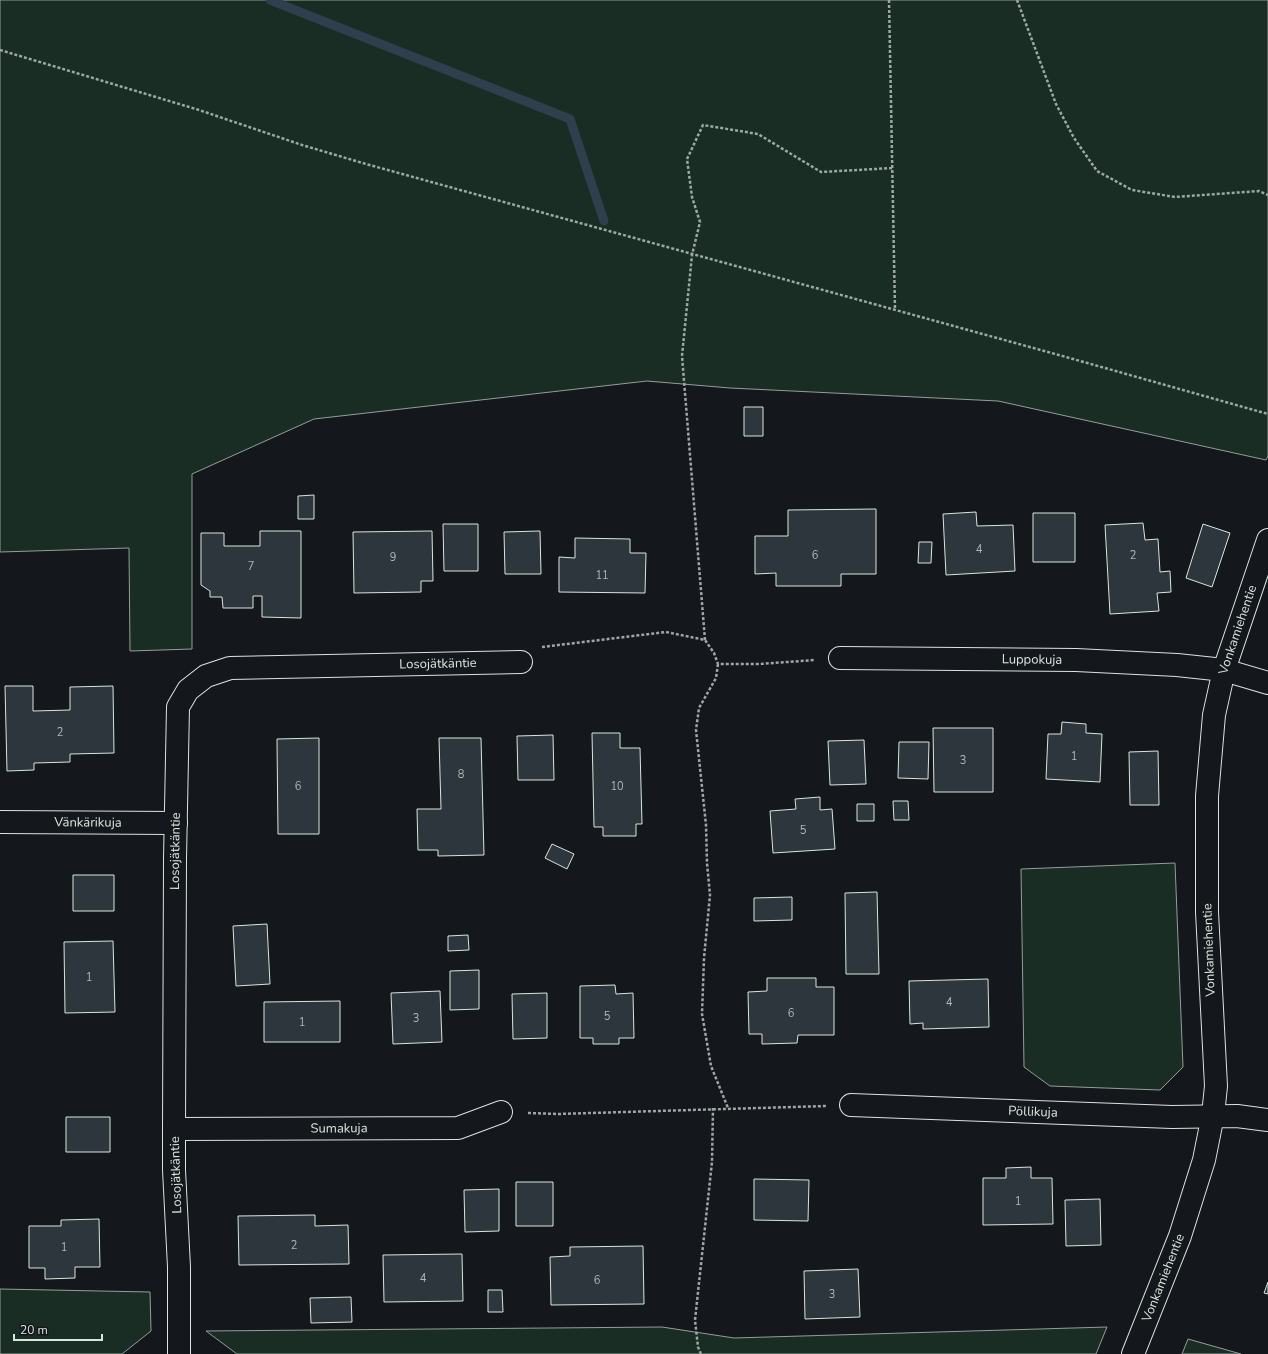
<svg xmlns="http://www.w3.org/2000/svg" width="1268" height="1354" viewBox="0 0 1268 1354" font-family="'Nunito Sans',sans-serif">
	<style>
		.green { fill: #1a2d24; stroke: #939e99 }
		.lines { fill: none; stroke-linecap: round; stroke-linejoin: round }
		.stream { stroke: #2f3f4d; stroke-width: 9 }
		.building { fill: #2c363c; stroke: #d8e6dc }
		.minor-casing { stroke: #d8e6dc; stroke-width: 24 }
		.path { stroke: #9da8a2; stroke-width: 2.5; stroke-dasharray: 3 2; stroke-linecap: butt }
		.minor { stroke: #14181c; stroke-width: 22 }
		.labels { text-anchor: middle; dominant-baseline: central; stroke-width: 3; stroke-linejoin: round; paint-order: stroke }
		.number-label { font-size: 11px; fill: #adbab4 }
		.street-label { font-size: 13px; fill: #d8e6dc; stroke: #14181c }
	</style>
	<rect width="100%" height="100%" fill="#14181c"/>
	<path class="green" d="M0,0H1268V456L1266,460L998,401L730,388L647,381L314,419L192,474V649L130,651L129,548L0,552Z
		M1175,863L1183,1067L1160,1090L1050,1086L1024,1067L1021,869Z
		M0,1289L150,1292L151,1331L122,1354H0Z
		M662,1327L734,1338L1107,1327L1096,1354H237L206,1331Z
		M1188,1339L1241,1354H1182Z"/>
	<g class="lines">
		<path class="stream" d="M270,0L570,119L604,221"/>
	</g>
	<path class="building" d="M744,407H763V436H744Z
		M314,495V519H298V496Z
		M876,509V574H841V586H776V573L755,574V536H788V510Z
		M976,512L977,526L1013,525L1015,571L946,575L943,514Z
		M1033,513H1075V562H1033Z
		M1143,523L1145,540L1158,539L1160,572L1170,571L1171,592L1157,593L1159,611L1110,614L1105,525Z
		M443,524H478V571H444Z
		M1203,524L1230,533L1212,587L1186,578Z
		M260,531H301V618L262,617V596H253V608H223L222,597H210V591L201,585V533H224V546H260Z
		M432,531L433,581H421V592L354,593L353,532Z
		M540,531L541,574H505L504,532Z
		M575,538L630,539V553H646L645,593L559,592V557L575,558Z
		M919,542H932L931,563H918Z
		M5,686H33V711L70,710V687L113,686L114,753L70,754V762L34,763V770L7,771Z
		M1062,722L1086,724V733L1102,734L1100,782L1046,779L1048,734H1061Z
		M933,728H993V792H934Z
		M592,733H620V748H640L642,824H636V836H603V827H594Z
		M553,735L554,780H518L517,736Z
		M319,738V834H278L277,739Z
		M439,738H481L484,855L438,856V850H418L417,809H441Z
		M864,740L866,784L830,785L828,741Z
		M899,742H929L928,779L898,778Z
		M1158,751L1159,805H1130L1129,752Z
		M820,797V810L832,809L835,849L773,853L770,811L796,809L795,799Z
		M893,801H908L909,820H894Z
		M857,804H874V821H857Z
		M552,844L574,854L567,869L545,858Z
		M73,875H114V911H73Z
		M877,892L879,974H846L845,893Z
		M792,897V920L754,921V898Z
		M267,924L270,984L236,986L233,926Z
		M468,935L469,950L448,951V936Z
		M113,941L115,1012L65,1013L64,942Z
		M479,970V1009L450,1010V971Z
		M767,978H816V987H834V1035H798L797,1043L762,1044V1034H749L748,992L767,991Z
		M988,979L989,1027L923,1029V1023L910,1024L909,981Z
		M615,985L616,994L633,993L634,1038H619V1044H593V1038H580V986Z
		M440,991L442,1042L393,1044L391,993Z
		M547,993V1038L513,1039L512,994Z
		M340,1001V1042H264V1002Z
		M66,1117H110V1152H66Z
		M1031,1167V1178H1052L1053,1224L983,1225V1178H1006V1168Z
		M754,1179L809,1180L808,1221L754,1220Z
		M516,1182H553V1226H516Z
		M499,1189V1231L465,1232L464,1190Z
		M1100,1199L1101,1245L1066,1246L1065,1200Z
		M315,1215V1226L348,1225L349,1264L239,1265L238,1216Z
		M99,1219L100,1267H75V1278L45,1279V1268H29V1226H61V1220Z
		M643,1246L644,1304L551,1305L550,1257L570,1256V1247Z
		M462,1254L463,1301L384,1302L383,1255Z
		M858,1269L860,1317L805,1319L804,1271Z
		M1268,1282V1294L1264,1293Z
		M488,1290H502L503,1312H488Z
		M351,1297L352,1322L311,1323L310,1298Z"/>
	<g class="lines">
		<defs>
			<g id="minor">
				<path id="s1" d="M840,658L1076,660L1177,665L1224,670L1268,683"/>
				<path id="s2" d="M0,822L176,823"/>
				<path id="s3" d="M851,1105L1172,1117L1237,1116L1268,1120"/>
				<path id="s4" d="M174,1129L458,1128L501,1112"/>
				<path id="s5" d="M179,1354V1267L174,1170V1129L175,859L178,707L188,690L206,676L230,668L521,662"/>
				<path id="s6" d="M1133,1354L1180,1236L1204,1160L1213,1115L1216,1086L1207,912V796L1214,715L1224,670L1268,540"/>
			</g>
		</defs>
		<use href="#minor" class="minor-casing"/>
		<path class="path" d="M889,0L895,310
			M1017,0L1056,104L1074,138L1097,171L1132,190L1175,197L1259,191L1268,195
			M0,50L199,110L302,145L366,164L1066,357L1268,414
			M705,640L682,356L692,255L700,222L692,197L687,159L703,125L758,134L821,172L893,168
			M542,647L666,632L705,640L714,653L718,664H759L815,660
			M718,664L716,678L699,708L696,730L706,825L707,863L710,895L704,958L702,1014L711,1066L728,1108
			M528,1113L557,1114L826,1106
			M701,1354L698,1347L695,1320L712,1162L713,1108"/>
		<use href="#minor" class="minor"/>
	</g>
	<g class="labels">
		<g class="number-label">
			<text x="979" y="549">4</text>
			<text x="815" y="555">6</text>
			<text x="1133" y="555">2</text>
			<text x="393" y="557">9</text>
			<text x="251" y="566">7</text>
			<text x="602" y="575">11</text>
			<text x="60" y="732">2</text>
			<text x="1074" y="756">1</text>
			<text x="963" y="760">3</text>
			<text x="461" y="774">8</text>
			<text x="298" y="786">6</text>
			<text x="617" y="786">10</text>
			<text x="803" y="830">5</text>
			<text x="89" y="977">1</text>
			<text x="949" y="1002">4</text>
			<text x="791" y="1013">6</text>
			<text x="607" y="1016">5</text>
			<text x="416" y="1018">3</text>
			<text x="302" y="1022">1</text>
			<text x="1018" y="1201">1</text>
			<text x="294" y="1245">2</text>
			<text x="64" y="1247">1</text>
			<text x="423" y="1278">4</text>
			<text x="597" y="1280">6</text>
			<text x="832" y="1294">3</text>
		</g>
		<g class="street-label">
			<text stroke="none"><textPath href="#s6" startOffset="742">Vonkamiehentie</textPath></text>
			<text stroke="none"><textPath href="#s1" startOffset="192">Luppokuja</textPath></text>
			<text stroke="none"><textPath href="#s5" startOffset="923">Losojätkäntie</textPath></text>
			<text stroke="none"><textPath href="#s2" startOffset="88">Vänkärikuja</textPath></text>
			<text stroke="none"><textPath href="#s5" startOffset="503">Losojätkäntie</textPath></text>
			<text transform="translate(1209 950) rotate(-92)">Vonkamiehentie</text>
			<text stroke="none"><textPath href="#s3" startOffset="182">Pöllikuja</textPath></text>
			<text stroke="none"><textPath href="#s4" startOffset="165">Sumakuja</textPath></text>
			<text transform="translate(176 1175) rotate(-92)">Losojätkäntie</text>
			<text stroke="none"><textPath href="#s6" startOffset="82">Vonkamiehentie</textPath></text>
		</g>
	</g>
	<path d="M14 1334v6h88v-6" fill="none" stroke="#d8e6dc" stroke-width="2"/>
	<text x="20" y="1334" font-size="12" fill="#d8e6dc" stroke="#14181c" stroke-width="3" paint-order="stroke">20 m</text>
</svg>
